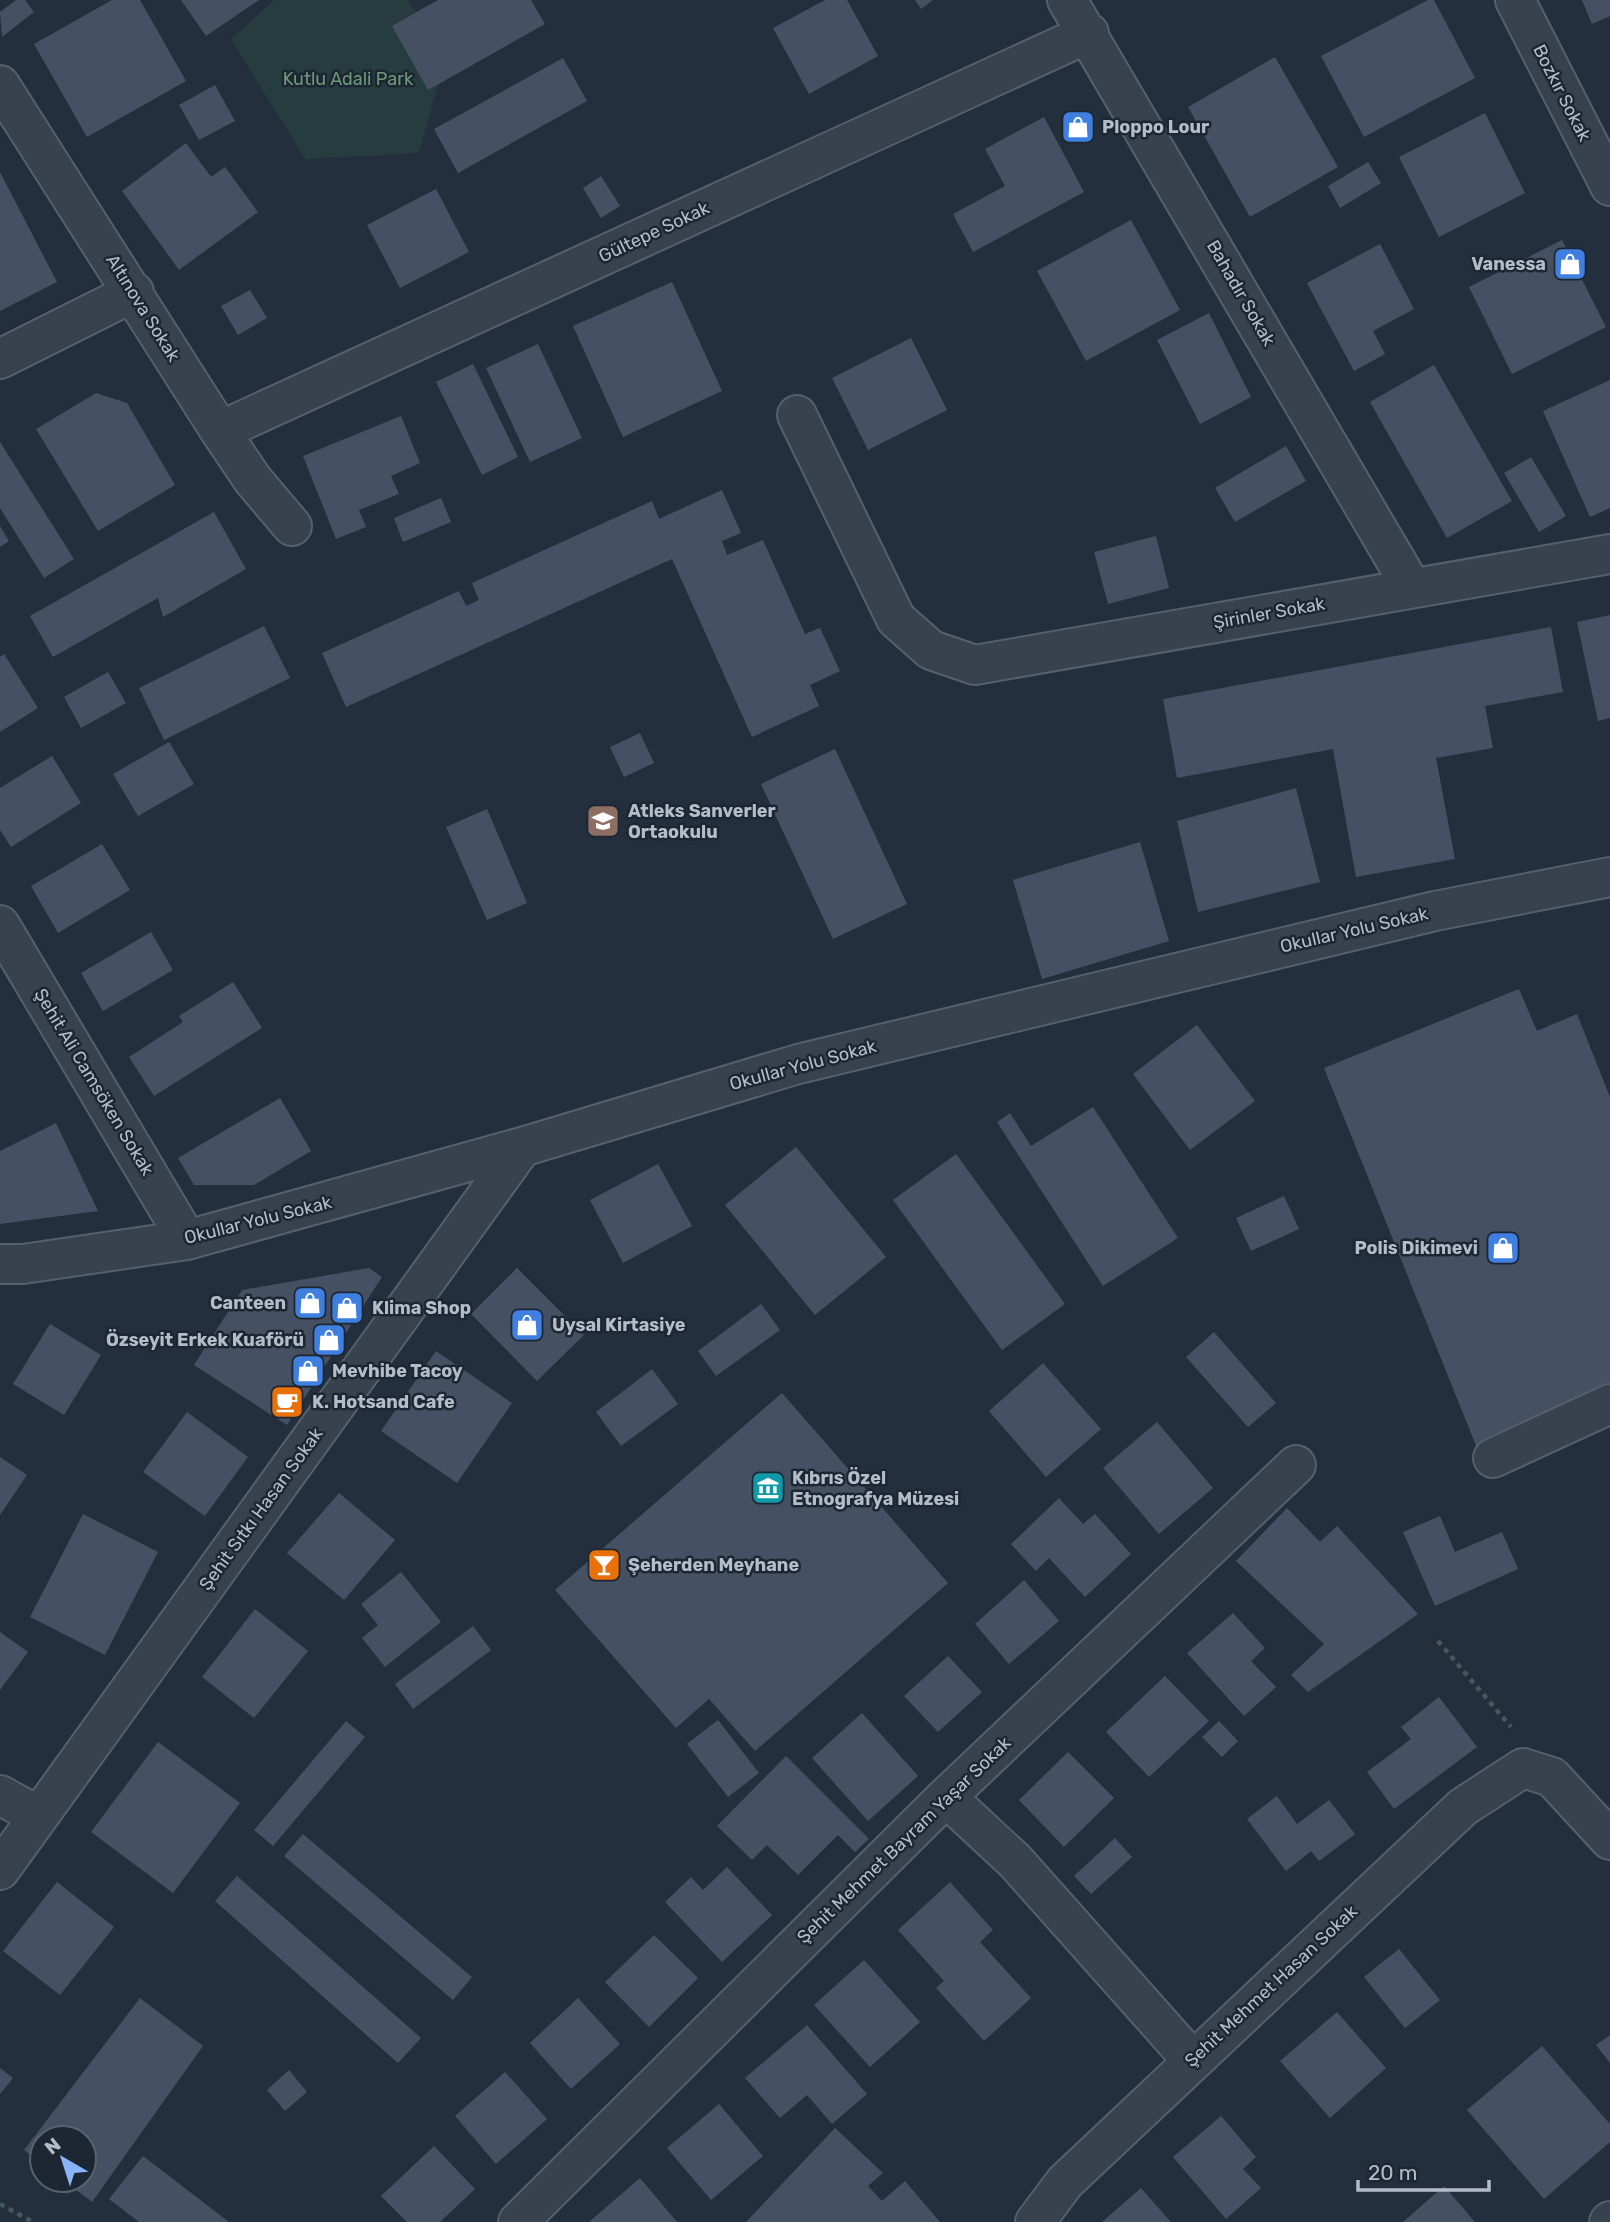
<svg xmlns="http://www.w3.org/2000/svg" width="1610" height="2222" viewBox="0 0 1610 2222" font-family="Rubik,sans-serif">
	<style>
		.green { fill: #263c3f }
		.building { fill: #455162 }
		.lines { fill: none; stroke-linecap: round; stroke-linejoin: round }
		.minor-casing { stroke: #565f6c; stroke-width: 42 }
		.path { stroke: #44595c; stroke-width: 4.5; stroke-dasharray: 5 5; stroke-linecap: butt }
		.minor { stroke: #38414e; stroke-width: 38 }
		.labels { text-anchor: middle; dominant-baseline: central; stroke-width: 5; stroke-linejoin: round; paint-order: stroke }
		.park-label { font-size: 18px; fill: #6b9a76; stroke: #1d2633 }
		.street-label { font-size: 18px; fill: #b4bcc9; stroke: #1d2633 }
		.poi-label { font-size: 18px; font-weight: bold; fill: #b4bcc9; stroke: #1d2633; text-anchor: start }
	</style>
	<rect width="100%" height="100%" fill="#242f3e"/>
	<path class="green" d="M274,0H408L446,54L419,153L305,159L231,39Z"/>
	<path class="building" d="M16,0H25L34,12L2,37L0,12Z
		M112,0H140L186,81L87,137L34,44Z
		M181,0H259L206,36Z
		M438,0H531L545,24L428,90L392,26Z
		M825,0H847L878,56L809,94L773,28Z
		M915,0H933L921,9Z
		M1428,0H1434L1475,78L1364,137L1321,56Z
		M1582,0H1610V16L1592,24Z
		M1275,57L1338,167L1250,217L1188,107Z
		M563,58L587,101L458,173L434,129Z
		M215,85L235,121L199,140L179,105Z
		M1485,113L1525,193L1439,237L1399,157Z
		M1044,117L1084,192L973,252L953,214L1005,186L985,149Z
		M186,143L211,177L225,167L258,212L179,270L122,191Z
		M1368,162L1381,183L1340,208L1328,186Z
		M0,172L57,282L0,311Z
		M601,176L620,206L601,218L583,188Z
		M436,189L469,252L400,288L367,225Z
		M1131,220L1180,310L1086,361L1037,271Z
		M1562,240L1606,327L1512,374L1469,287Z
		M1380,244L1414,309L1373,331L1385,354L1354,371L1307,283Z
		M672,282L722,391L623,437L573,326Z
		M250,290L267,318L238,335L221,306Z
		M1209,313L1251,397L1200,424L1157,340Z
		M911,338L947,410L868,450L832,378Z
		M538,344L582,438L530,462L486,368Z
		M473,364L518,457L482,475L436,382Z
		M1434,365L1512,501L1447,538L1370,402Z
		M1610,380V508L1590,517L1543,411Z
		M96,393L127,403L175,485L98,531L36,429Z
		M401,416L420,463L391,476L399,494L359,510L366,527L336,539L303,456Z
		M0,442L74,559L44,578L0,508Z
		M1286,446L1306,481L1235,522L1215,488Z
		M1531,457L1566,516L1539,532L1504,473Z
		M722,490L741,533L722,541L727,555L763,540L805,634L820,628L840,671L810,685L819,706L752,737L672,559L346,707L322,653L459,591L466,606L479,600L472,583L652,501L659,519Z
		M441,498L451,522L403,542L394,518Z
		M214,512L246,569L163,617L158,598L53,657L30,616Z
		M0,526L9,541L0,547Z
		M1156,536L1169,588L1108,604L1094,552Z
		M1610,615V718L1598,721L1577,622Z
		M264,626L290,678L164,740L139,688Z
		M1551,627L1563,692L1485,706L1493,748L1436,758L1455,859L1356,877L1333,749L1177,778L1163,699Z
		M4,654L38,708L0,732V657Z
		M108,672L126,703L81,728L64,697Z
		M640,733L654,763L624,777L610,747Z
		M169,742L194,784L138,816L113,774Z
		M835,749L907,904L833,939L761,784Z
		M52,756L81,803L11,847L0,830V788Z
		M1296,788L1320,882L1198,912L1177,821Z
		M487,809L527,903L487,920L446,827Z
		M1140,842L1169,941L1042,979L1013,880Z
		M102,844L130,890L58,933L31,886Z
		M151,932L173,970L103,1011L81,973Z
		M233,982L262,1028L154,1096L129,1057L183,1022L179,1016Z
		M1519,989L1537,1031L1577,1014L1610,1097V1399L1479,1453L1324,1068Z
		M1197,1025L1255,1101L1190,1150L1133,1074Z
		M280,1098L311,1151L254,1185H194L178,1158Z
		M1093,1107L1178,1238L1103,1286L997,1122L1010,1113L1031,1146Z
		M56,1123L98,1211L0,1224V1151Z
		M796,1147L886,1257L815,1315L725,1205Z
		M956,1154L1065,1304L1002,1350L893,1200Z
		M658,1164L692,1226L623,1263L590,1200Z
		M1284,1196L1299,1229L1251,1251L1236,1218Z
		M369,1268L382,1277L287,1425L194,1365L242,1290Z
		M517,1268L584,1335L537,1381L471,1314Z
		M761,1304L780,1330L716,1376L698,1351Z
		M50,1324L101,1355L64,1415L13,1384Z
		M1214,1332L1276,1403L1248,1427L1186,1357Z
		M436,1351L512,1403L457,1483L381,1431Z
		M1043,1363L1101,1429L1046,1477L989,1411Z
		M652,1369L678,1404L621,1446L596,1412Z
		M782,1393L948,1583L755,1751L709,1699L676,1728L555,1590Z
		M187,1412L248,1457L205,1516L143,1472Z
		M1157,1422L1213,1488L1159,1534L1103,1468Z
		M0,1457L27,1475L0,1515Z
		M339,1493L395,1540L344,1600L287,1553Z
		M1059,1498L1083,1524L1095,1514L1131,1554L1085,1597L1049,1558L1036,1571L1011,1544Z
		M1287,1508L1320,1542L1337,1526L1418,1614L1308,1692L1291,1675L1324,1644L1236,1561Z
		M83,1514L158,1552L105,1655L30,1617Z
		M1440,1516L1455,1552L1502,1532L1518,1569L1435,1606L1403,1532Z
		M401,1572L441,1622L385,1667L362,1638L378,1625L361,1604Z
		M1024,1580L1059,1621L1009,1664L975,1624Z
		M255,1609L308,1651L254,1718L202,1677Z
		M1233,1613L1265,1648L1251,1661L1276,1687L1244,1716L1187,1653Z
		M473,1626L491,1650L413,1709L395,1684Z
		M0,1632L28,1652L0,1690Z
		M948,1656L982,1692L938,1732L904,1696Z
		M1165,1676L1209,1721L1149,1777L1106,1732Z
		M1439,1697L1477,1747L1394,1809L1367,1772L1411,1739L1401,1727Z
		M862,1713L918,1776L868,1821L812,1758Z
		M718,1720L759,1773L728,1797L687,1744Z
		M346,1721L365,1737L273,1846L254,1830Z
		M1219,1721L1238,1741L1222,1757L1202,1737Z
		M158,1742L240,1803L173,1893L91,1832Z
		M1068,1752L1114,1798L1064,1847L1019,1800Z
		M786,1756L869,1839L855,1852L838,1835L798,1875L767,1845L752,1860L717,1826Z
		M1277,1796L1297,1824L1329,1800L1355,1834L1319,1861L1311,1851L1286,1871L1247,1819Z
		M303,1834L472,1977L453,2000L284,1856Z
		M1115,1838L1132,1857L1091,1894L1074,1876Z
		M727,1867L772,1915L722,1962L665,1902L691,1877L703,1890Z
		M237,1876L421,2038L398,2063L215,1901Z
		M57,1882L114,1927L60,1995L3,1951Z
		M950,1882L993,1930L980,1942L1031,1998L984,2041L936,1988L944,1981L898,1930Z
		M654,1935L698,1978L649,2027L605,1982Z
		M1399,1949L1440,2000L1405,2028L1364,1977Z
		M864,1960L920,2022L870,2067L814,2005Z
		M140,1998L203,2046L92,2202L63,2180H84V2138H42V2164L24,2150Z
		M578,1998L620,2044L571,2089L530,2043Z
		M1337,2012L1386,2068L1330,2118L1280,2061Z
		M807,2025L867,2094L832,2124L807,2095L780,2118L745,2078Z
		M1610,2035V2063L1596,2045Z
		M1542,2046L1610,2124V2142L1544,2199L1467,2110Z
		M0,2068L13,2078L0,2094Z
		M289,2070L307,2092L285,2111L267,2090Z
		M505,2072L547,2119L496,2164L455,2116Z
		M719,2104L763,2156L711,2200L667,2148Z
		M1221,2116L1256,2157L1243,2169L1261,2188L1226,2219L1173,2157Z
		M835,2128L883,2173L868,2186L882,2201L905,2181L940,2222H746Z
		M434,2146L475,2189L440,2222H407L381,2196Z
		M143,2156L229,2222H139L109,2199Z
		M640,2178L677,2222H589Z
		M1444,2186L1475,2222H1403Z
		M1141,2188L1171,2222H1102Z"/>
	<g class="lines">
		<defs>
			<path id="minor" d="M1067,0L1412,588
				M1515,0L1610,186
				M0,85L220,431L253,480L292,526
				M0,359L134,292
				M797,415L896,619L931,650L975,665L1610,554
				M220,431L1089,33
				M0,925L187,1240
				M0,1264H23L187,1240L522,1147L798,1064L1435,911L1610,877
				M1493,1458L1610,1404
				M0,1795L38,1816
				M946,1797L1015,1861L1192,2060
				M0,1870L522,1147
				M518,2222L946,1797L1296,1465
				M1035,2222L1065,2182L1463,1807L1523,1768L1552,1777L1610,1840
				M1609,2222L1610,2221"/>
		</defs>
		<use href="#minor" class="minor-casing"/>
		<path class="path" d="M1438,1641L1511,1727
			M0,2204L33,2222"/>
		<use href="#minor" class="minor"/>
	</g>
	<defs>
		<symbol id="shop-square" viewBox="-11 -11 22 22"><rect x="-9" y="-9" width="18" height="18" rx="4" fill="#3f7fe0" stroke="#1d2633"/><path d="M-5-2.5h2.3a2.7 3.5 0 0 1 5.4 0H5L5.5 6h-11ZM-1.5-2.5h3a1.5 2.3 0 0 0-3 0Z" fill="#fff"/></symbol>
		<symbol id="school-square" viewBox="-11 -11 22 22"><rect x="-9" y="-9" width="18" height="18" rx="4" fill="#8d6e63" stroke="#1d2633"/><path d="M0-5L7-2L0 1L-7-2ZM-4 1L0 2.5L4 1V4Q0 6-4 4Z" fill="#fff"/></symbol>
		<symbol id="cafe-square" viewBox="-11 -11 22 22"><rect x="-9" y="-9" width="18" height="18" rx="4" fill="#e8710a" stroke="#1d2633"/><path d="M-5.5-4.5H6V0H3Q3 3.5 0 3.5H-2.5Q-5.5 3.5-5.5 0ZM3-3.2v2h1.7v-2ZM-6 4.5H4V6H-6Z" fill="#fff"/></symbol>
		<symbol id="museum-square" viewBox="-11 -11 22 22"><rect x="-9" y="-9" width="18" height="18" rx="4" fill="#0f9aa8" stroke="#1d2633"/><path d="M0-6L6-3V-2H-6V-3ZM-5-1h2V3h-2ZM-1-1h2V3h-2ZM3-1h2V3H3ZM-6 4H6V6H-6Z" fill="#fff"/></symbol>
		<symbol id="bar-square" viewBox="-11 -11 22 22"><rect x="-9" y="-9" width="18" height="18" rx="4" fill="#e8710a" stroke="#1d2633"/><path d="M-6-5H6L.8 .8V4.5H3.5V6h-7V4.5H-.8V.8Z" fill="#fff"/></symbol>
	</defs>
	<g fill-rule="evenodd">
		<use href="#shop-square" x="1059" y="108" width="38" height="38"/>
		<use href="#shop-square" x="1551" y="245" width="38" height="38"/>
		<use href="#school-square" x="584" y="802" width="38" height="38"/>
		<use href="#shop-square" x="1484" y="1229" width="38" height="38"/>
		<use href="#shop-square" x="291" y="1284" width="38" height="38"/>
		<use href="#shop-square" x="328" y="1289" width="38" height="38"/>
		<use href="#shop-square" x="508" y="1306" width="38" height="38"/>
		<use href="#shop-square" x="310" y="1321" width="38" height="38"/>
		<use href="#shop-square" x="289" y="1352" width="38" height="38"/>
		<use href="#cafe-square" x="268" y="1383" width="38" height="38"/>
		<use href="#museum-square" x="749" y="1469" width="38" height="38"/>
		<use href="#bar-square" x="585" y="1546" width="38" height="38"/>
	</g>
	<g class="labels">
		<g class="park-label">
			<text x="348" y="79">Kutlu Adali Park</text>
		</g>
		<g class="street-label">
			<text transform="translate(1562 93) rotate(63)">Bozkır Sokak</text>
			<text transform="translate(654 232) rotate(-25)">Gültepe Sokak</text>
			<text transform="translate(1241 293) rotate(60)">Bahadır Sokak</text>
			<text transform="translate(143 308) rotate(58)">Altınova Sokak</text>
			<text transform="translate(1269 613) rotate(-10)">Şirinler Sokak</text>
			<text transform="translate(1354 930) rotate(-13)">Okullar Yolu Sokak</text>
			<text transform="translate(803 1065) rotate(-15)">Okullar Yolu Sokak</text>
			<text transform="translate(94 1082) rotate(59)">Şehit Ali Camsöken Sokak</text>
			<text transform="translate(258 1220) rotate(-14)">Okullar Yolu Sokak</text>
			<text transform="translate(261 1509) rotate(-54)">Şehit Sıtkı Hasan Sokak</text>
			<text transform="translate(904 1840) rotate(-44)">Şehit Mehmet Bayram Yaşar Sokak</text>
			<text transform="translate(1271 1986) rotate(-43)">Şehit Mehmet Hasan Sokak</text>
		</g>
		<g class="poi-label">
			<text x="1102" y="127">Ploppo Lour</text>
			<text x="1546" y="264" text-anchor="end">Vanessa</text>
			<text x="628" y="811">Atleks Sanverler<tspan x="628" dy="21">Ortaokulu</tspan></text>
			<text x="1478" y="1248" text-anchor="end">Polis Dikimevi</text>
			<text x="286" y="1303" text-anchor="end">Canteen</text>
			<text x="372" y="1308">Klima Shop</text>
			<text x="552" y="1325">Uysal Kirtasiye</text>
			<text x="304" y="1340" text-anchor="end">Özseyit Erkek Kuaförü</text>
			<text x="332" y="1371">Mevhibe Tacoy</text>
			<text x="312" y="1402">K. Hotsand Cafe</text>
			<text x="792" y="1478">Kıbrıs Özel<tspan x="792" dy="21">Etnografya Müzesi</tspan></text>
			<text x="628" y="1565">Şeherden Meyhane</text>
		</g>
	</g>
	<g transform="translate(63 2159) rotate(321)"><circle r="33" fill="#1d2633" stroke="#59626f" stroke-width="2"/>
	<path d="M0-5L12 26L0 18L-12 26Z" fill="#8ab4f8"/>
	<text y="-10" font-size="19" font-weight="bold" text-anchor="middle" fill="#b4bcc9">N</text>
	</g>
	<path d="M1358 2180v10h131v-10" fill="none" stroke="#b4bcc9" stroke-width="3.5"/>
	<text x="1368" y="2180" font-size="21" fill="#b4bcc9" stroke="#1d2633" stroke-width="5" paint-order="stroke">20 m</text>
</svg>
